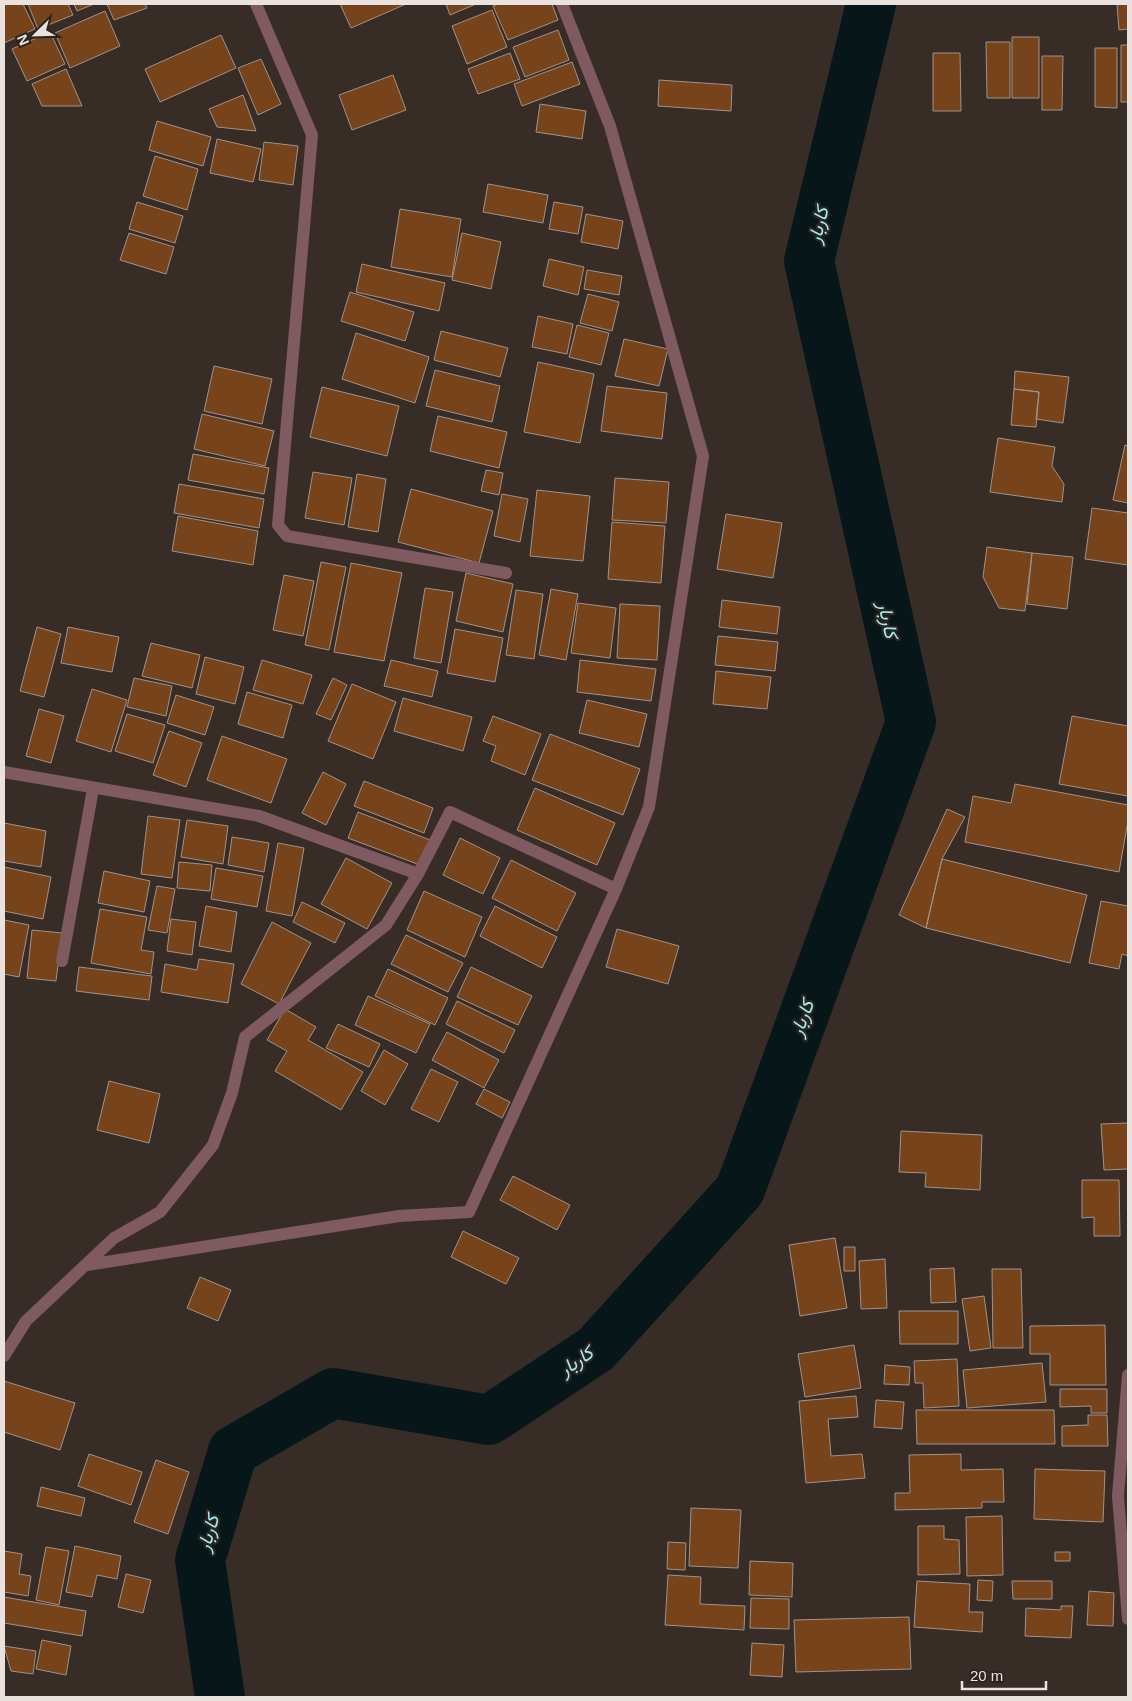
<svg xmlns="http://www.w3.org/2000/svg" width="1132" height="1701" viewBox="0 0 1132 1701" font-family="Helvetica,Vazirmatn,sans-serif">
	<style>
		.lines { fill: none; stroke-linecap: round; stroke-linejoin: round }
		.river { stroke: #071719; stroke-width: 50 }
		.building { fill: #77431a; stroke: #9f938a }
		.minor { stroke: #805a61; stroke-width: 12 }
		.tertiary { stroke: #805a61; stroke-width: 12 }
		.labels { text-anchor: middle; dominant-baseline: central; stroke-width: 4.5; stroke-linejoin: round; paint-order: stroke }
		.water-label { font-size: 19px; font-style: italic; fill: #99f0fc; stroke: #2e231d }
	</style>
	<rect width="100%" height="100%" fill="#382d26"/>
	<g class="lines">
		<path class="river" d="M220,1697L200,1560L233,1451L333,1393L489,1420L596,1349L740,1190L911,722L809,261L871,4"/>
	</g>
	<path class="building" d="M4,4H23L35,29L4,43Z
		M28,4H68L73,15L38,29Z
		M74,4H94L77,11Z
		M107,4H145L147,8L114,20Z
		M340,4H406L351,28Z
		M446,4H476L450,15Z
		M498,4H552L558,20L508,40L493,6Z
		M1117,4H1128V29L1119,30Z
		M492,10L507,47L467,64L452,26Z
		M105,11L120,46L70,68L55,33Z
		M558,30L569,60L525,77L513,47Z
		M50,32L65,64L27,81L12,49Z
		M221,35L236,68L160,102L145,69Z
		M1012,37H1039V98H1012Z
		M986,42H1010V98H987Z
		M1121,45H1128V102H1121Z
		M1095,48H1117V108L1095,107Z
		M510,53L520,79L478,94L468,69Z
		M933,53H960L961,111H933Z
		M1042,56H1063L1062,110H1042Z
		M261,59L281,104L258,115L238,68Z
		M572,62L580,84L522,106L514,84Z
		M66,69L82,106H42L32,84Z
		M393,75L406,110L352,130L339,95Z
		M659,80L732,85L731,111L658,106Z
		M243,95L256,131L217,127L209,109Z
		M540,104L586,111L582,139L536,132Z
		M157,121L211,137L203,166L149,150Z
		M217,139L261,149L253,182L210,173Z
		M264,142L298,146L293,185L259,180Z
		M155,156L198,169L187,210L143,196Z
		M488,184L548,195L543,223L483,212Z
		M137,202L183,216L175,243L129,229Z
		M554,202L583,207L578,234L549,229Z
		M400,209L461,219L452,277L391,267Z
		M586,214L623,221L618,249L581,242Z
		M129,233L174,247L166,274L120,260Z
		M462,233L501,242L491,289L452,280Z
		M549,259L584,267L578,295L543,286Z
		M362,264L445,283L439,311L356,292Z
		M587,270L622,276L619,295L584,289Z
		M350,292L414,312L405,341L341,321Z
		M588,294L619,302L612,331L580,323Z
		M538,316L573,324L567,354L532,347Z
		M577,325L609,333L601,365L569,357Z
		M441,331L508,348L500,377L434,360Z
		M356,333L429,357L415,403L342,379Z
		M624,339L668,349L659,386L615,376Z
		M538,362L594,374L580,443L524,432Z
		M214,366L272,379L262,424L204,411Z
		M435,370L500,386L492,422L426,406Z
		M1015,371L1069,377L1063,423L1036,419L1039,392L1014,389Z
		M607,386L667,393L662,439L601,431Z
		M322,387L399,406L387,456L310,437Z
		M1014,389L1039,392L1036,427L1011,425Z
		M202,414L274,431L265,466L194,449Z
		M438,416L507,432L499,468L430,451Z
		M998,438L1055,447L1052,466L1064,484L1062,502L990,492Z
		M1125,445L1128,446V503L1113,500Z
		M193,454L269,468L264,494L188,480Z
		M486,470L503,473L499,495L481,491Z
		M313,472L352,478L344,525L305,518Z
		M357,474L386,479L378,532L348,527Z
		M615,478L669,482L666,523L612,520Z
		M179,484L264,499L259,528L174,513Z
		M411,489L493,511L479,563L398,542Z
		M537,490L590,496L583,561L530,556Z
		M502,494L528,499L520,542L494,536Z
		M1092,508L1128,513V565L1085,559Z
		M726,514L782,523L773,578L717,569Z
		M178,516L258,531L253,565L172,551Z
		M612,522L665,526L661,583L608,579Z
		M987,547L1032,553L1025,611L999,608L983,577Z
		M1032,553L1073,557L1067,609L1027,604Z
		M321,562L346,567L329,650L305,645Z
		M351,563L402,573L384,661L334,652Z
		M466,573L513,584L503,632L456,621Z
		M284,575L314,581L303,636L273,630Z
		M425,588L453,592L441,663L414,658Z
		M551,589L578,594L566,660L539,655Z
		M516,590L543,594L534,659L506,655Z
		M722,600L780,607L777,634L719,627Z
		M578,603L616,608L610,658L571,653Z
		M620,604L660,606L657,660L617,658Z
		M37,627L61,634L44,697L20,691Z
		M68,627L119,637L112,672L61,663Z
		M455,629L503,638L495,682L447,673Z
		M718,636L778,642L775,671L715,665Z
		M151,643L200,655L192,688L142,676Z
		M205,657L244,667L235,704L196,694Z
		M262,660L312,675L303,704L253,690Z
		M391,660L438,671L432,697L384,686Z
		M580,660L656,669L651,701L577,692Z
		M716,671L771,677L767,709L713,704Z
		M134,678L172,686L166,716L127,707Z
		M333,678L347,685L331,720L316,714Z
		M352,684L396,702L373,759L328,741Z
		M92,689L127,700L111,752L76,741Z
		M247,692L292,705L283,738L238,724Z
		M176,695L214,707L205,735L167,723Z
		M403,698L472,717L463,751L394,731Z
		M587,700L647,714L639,747L579,733Z
		M39,709L64,716L51,763L26,756Z
		M127,714L165,725L153,763L115,751Z
		M493,716L541,734L525,775L491,761L496,746L483,741Z
		M1072,716L1128,726V796L1059,784Z
		M169,731L202,743L186,787L153,775Z
		M550,734L640,769L623,815L532,780Z
		M222,736L287,759L271,803L207,780Z
		M323,772L346,784L326,825L302,813Z
		M364,781L433,808L424,833L354,806Z
		M1015,784L1128,805V821L1119,872L965,842L973,796L1011,803Z
		M535,788L615,823L597,865L517,830Z
		M947,809L965,817L942,859L926,928L899,915Z
		M358,812L430,840L420,865L348,838Z
		M148,816L180,820L172,878L141,874Z
		M187,820L228,826L223,864L181,857Z
		M4,823L46,831L41,867L4,861Z
		M232,837L269,843L264,872L228,865Z
		M460,838L500,858L483,894L443,875Z
		M278,843L304,848L292,916L266,911Z
		M346,858L392,883L367,929L321,904Z
		M942,859L1087,895L1070,963L926,928Z
		M511,860L576,893L557,931L492,898Z
		M179,862L212,865L210,891L177,888Z
		M4,867L51,877L43,919L4,911Z
		M216,868L263,876L257,907L211,899Z
		M104,871L150,881L144,912L98,903Z
		M157,886L175,889L167,933L148,930Z
		M424,891L482,917L465,957L407,930Z
		M1101,901L1128,906V956L1122,954L1119,969L1089,963Z
		M302,902L345,923L335,943L293,922Z
		M206,906L237,912L231,952L199,946Z
		M495,906L557,937L542,968L480,936Z
		M100,909L147,917L141,950L154,952L151,974L91,963Z
		M171,919L196,922L192,955L167,951Z
		M4,920L29,925L19,977L4,974Z
		M272,922L311,943L279,1004L241,984Z
		M617,929L679,946L668,984L606,967Z
		M32,930L62,933L56,981L27,978Z
		M406,935L463,963L448,992L391,964Z
		M199,959L234,964L228,1003L161,992L165,964L197,970Z
		M79,967L152,976L149,1000L76,991Z
		M471,967L532,996L518,1025L457,997Z
		M388,969L448,998L435,1025L375,996Z
		M368,996L430,1024L416,1053L355,1025Z
		M457,1001L515,1030L504,1053L446,1024Z
		M285,1009L316,1027L308,1040L363,1072L341,1110L275,1071L287,1051L267,1040Z
		M338,1024L380,1044L369,1067L326,1048Z
		M447,1032L499,1060L484,1088L432,1060Z
		M384,1050L408,1064L385,1105L361,1091Z
		M431,1069L458,1082L439,1122L411,1109Z
		M109,1081L160,1094L149,1143L97,1130Z
		M484,1089L510,1102L502,1118L476,1104Z
		M1128,1123V1169L1104,1170L1101,1124Z
		M901,1131L982,1135L980,1190L925,1187L926,1173L899,1172Z
		M513,1176L570,1205L557,1230L500,1200Z
		M1082,1180H1119L1120,1236H1094V1217L1082,1218Z
		M463,1231L519,1258L506,1284L451,1257Z
		M835,1238L847,1308L800,1316L789,1245Z
		M844,1247H855V1271H844Z
		M885,1259L887,1308L861,1309L859,1261Z
		M954,1268L956,1302L931,1303L930,1269Z
		M992,1269H1021L1023,1348H993Z
		M200,1277L231,1290L218,1321L187,1308Z
		M984,1296L991,1348L970,1351L962,1299Z
		M899,1311H958V1344H900Z
		M1105,1325L1106,1385H1050V1354H1030V1326Z
		M854,1345L861,1388L805,1397L798,1354Z
		M957,1359L959,1406L924,1408L923,1383H915L914,1361Z
		M1042,1363L1046,1402L967,1408L963,1370Z
		M885,1365L910,1367L909,1385L884,1384Z
		M4,1381L75,1403L60,1450L4,1432Z
		M1060,1389H1107V1413H1091V1406L1060,1407Z
		M856,1396L858,1417L828,1419L831,1456L862,1454L865,1478L806,1483L799,1401Z
		M876,1400L904,1402L902,1429L874,1427Z
		M916,1410H1054L1055,1444H917Z
		M1088,1415H1107L1108,1446H1062V1426L1088,1425Z
		M89,1454L142,1472L131,1505L78,1486Z
		M961,1454V1470L1003,1469L1004,1502H982V1508L895,1510V1493H910L909,1455Z
		M156,1460L189,1472L168,1534L134,1522Z
		M1035,1469L1105,1471L1103,1522L1034,1519Z
		M41,1487L85,1498L81,1516L37,1506Z
		M691,1508L741,1510L738,1568L689,1566Z
		M1002,1516L1003,1575L967,1576L966,1517Z
		M918,1526H944V1539L959,1540L960,1574L918,1575Z
		M668,1542L686,1543L685,1570L667,1569Z
		M75,1546L121,1556L117,1579L97,1575L92,1597L66,1592Z
		M46,1547L69,1551L59,1605L36,1600Z
		M4,1551L22,1554L19,1574L31,1576L28,1596L4,1592Z
		M1055,1552H1070V1561H1055Z
		M750,1561L793,1563L792,1597L749,1595Z
		M126,1574L151,1580L143,1613L118,1607Z
		M668,1575L701,1577L700,1604L745,1606L744,1630L665,1625Z
		M978,1580L993,1581L992,1601L977,1600Z
		M917,1581L970,1584L969,1612H983L982,1632L914,1627Z
		M1012,1581H1052V1599H1013Z
		M1089,1591L1114,1593L1113,1626L1087,1625Z
		M4,1597L86,1611L82,1636L4,1623Z
		M751,1598L789,1599V1629L750,1628Z
		M1061,1606H1073L1071,1638L1025,1636L1026,1608L1061,1610Z
		M909,1617L911,1669L796,1672L794,1620Z
		M42,1640L71,1646L66,1675L36,1669Z
		M752,1643L784,1645L782,1677L750,1675Z
		M4,1646L36,1651L33,1674L11,1671Z"/>
	<g class="lines">
		<path class="minor" d="M256,4L312,135L278,525L287,536L506,573
			M4,772L259,816L418,874L450,812L616,889
			M62,961L93,789
			M87,1265L399,1216L469,1212L616,889L649,807L703,456L610,126L562,4
			M4,1356L26,1321L114,1238L160,1212L213,1145L232,1093L245,1037L386,925L418,874"/>
		<path class="tertiary" d="M1128,1375L1118,1496L1128,1619"/>
	</g>
	<g class="labels">
		<g class="water-label">
			<text transform="translate(818 225) rotate(-76)">کاربار</text>
			<text transform="translate(888 620) rotate(78)">کاربار</text>
			<text transform="translate(802 1018) rotate(-70)">کاربار</text>
			<text transform="translate(576 1361) rotate(-35)">کاربار</text>
			<text transform="translate(208 1533) rotate(-73)">کاربار</text>
		</g>
	</g>
	<rect width="1132" height="1701" fill="none" stroke="#e9e2de" stroke-width="10"/>
	<g transform="translate(35 35) rotate(247)" stroke="#2e231d" stroke-width="4" paint-order="stroke">
	<path d="M0-4L9 19L0 12L-9 19Z" fill="#e9e2de"/>
	<text y="-8" font-size="14" font-weight="bold" text-anchor="middle" fill="#e9e2de">N</text>
	</g>
	<path d="M962 1681v8h84v-8" fill="none" stroke="#e9e2de" stroke-width="2.5"/>
	<text x="970" y="1681" font-size="15" fill="#e9e2de" stroke="#2e231d" stroke-width="4" paint-order="stroke">20 m</text>
</svg>
